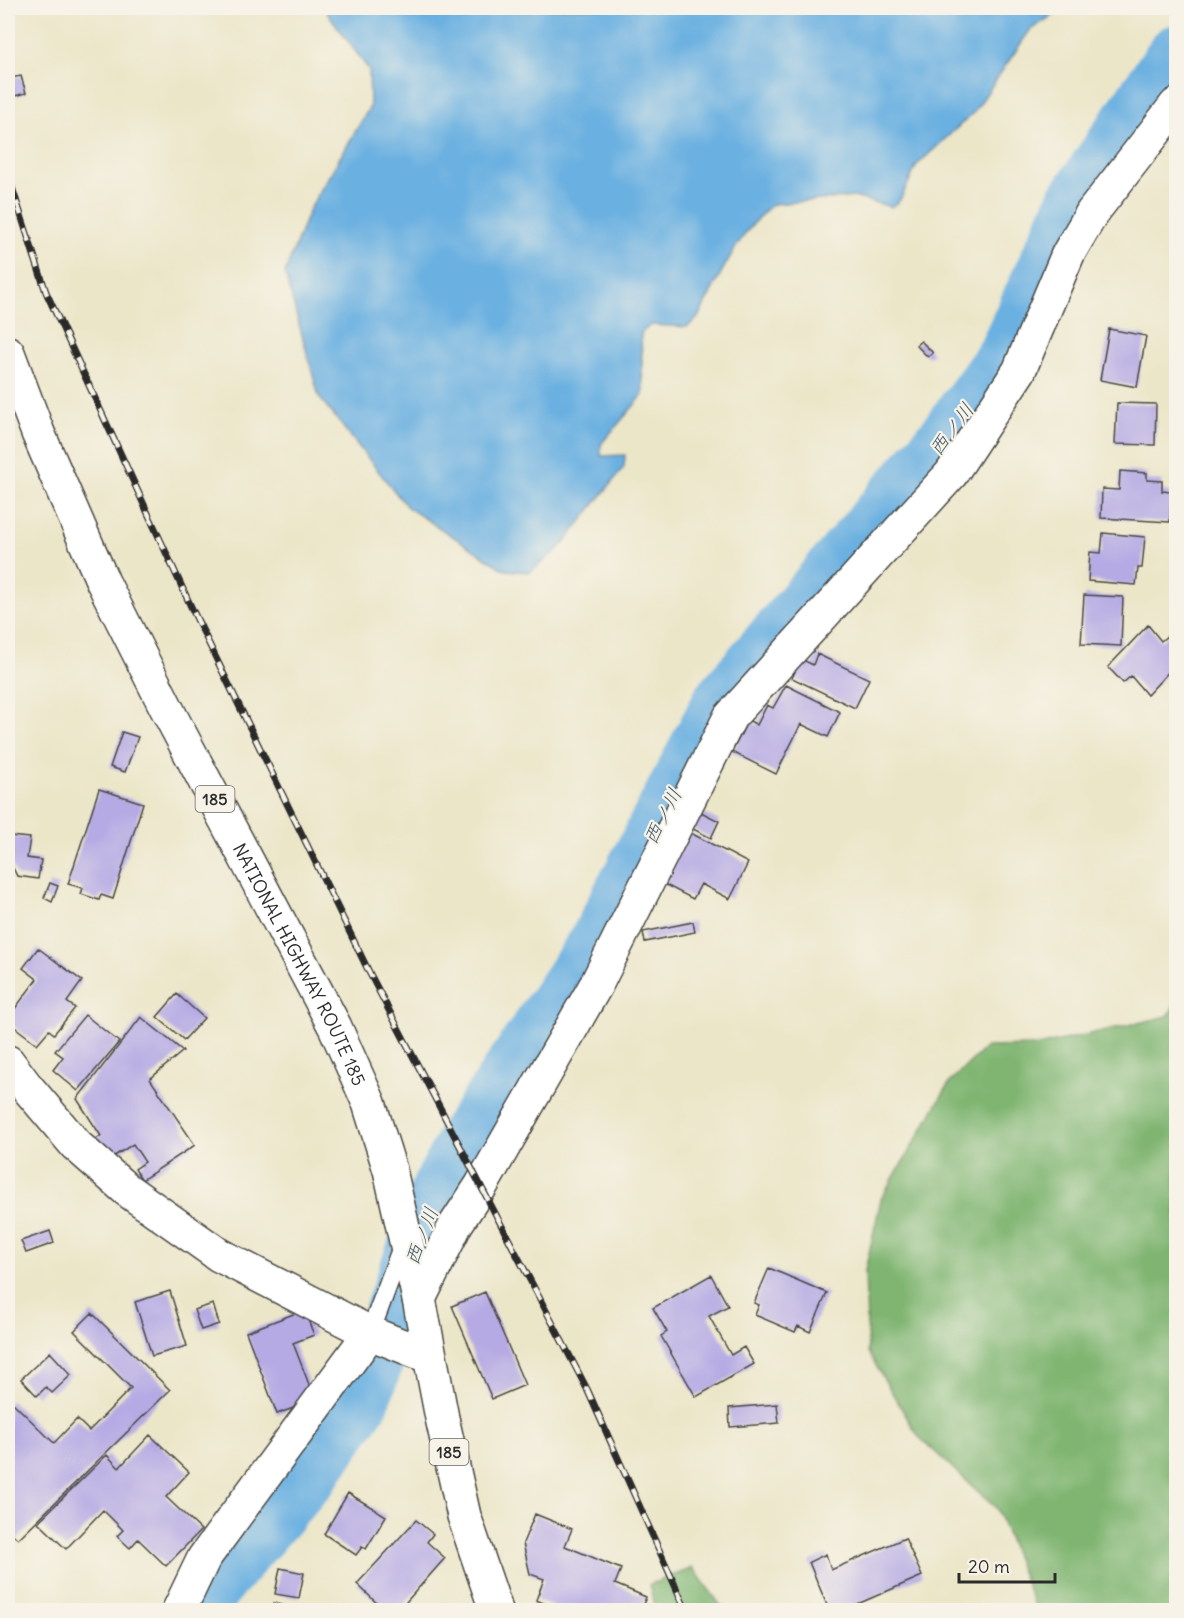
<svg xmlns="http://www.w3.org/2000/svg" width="1184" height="1618" viewBox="0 0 1184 1618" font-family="Delius,'Klee One',sans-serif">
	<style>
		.forest { fill: #7fb571; stroke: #55704e; stroke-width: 1.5 }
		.water { fill: #6bb0e1; stroke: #4b6e86; stroke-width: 1.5 }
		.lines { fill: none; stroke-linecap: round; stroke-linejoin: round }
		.river { stroke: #6bb0e1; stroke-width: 57 }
		.building { fill: #b5aae4 }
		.service-casing { stroke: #484743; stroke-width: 21 }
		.minor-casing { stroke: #484743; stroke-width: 36 }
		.trunk-casing { stroke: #484743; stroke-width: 36 }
		.service { stroke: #fff; stroke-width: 18 }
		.minor { stroke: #fff; stroke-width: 33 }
		.trunk { stroke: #fff; stroke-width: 33 }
		.rail-casing { stroke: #2b2b2b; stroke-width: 7 }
		.rail { stroke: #f7f3e8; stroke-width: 4.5; stroke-dasharray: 14; stroke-linecap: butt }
		.labels { text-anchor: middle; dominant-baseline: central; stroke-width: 4.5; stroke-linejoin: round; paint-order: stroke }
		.shield { fill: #f7f3e8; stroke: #686764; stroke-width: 1.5 }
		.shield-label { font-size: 16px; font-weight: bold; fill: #2b2b2b }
		.street-label { font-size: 18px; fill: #2b2b2b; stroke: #f7f3e8 }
		.water-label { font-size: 20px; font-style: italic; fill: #415a6b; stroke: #f7f3e8 }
	</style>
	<rect width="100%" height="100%" fill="#f7f3e8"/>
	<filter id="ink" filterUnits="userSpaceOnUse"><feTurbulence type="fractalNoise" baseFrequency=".0167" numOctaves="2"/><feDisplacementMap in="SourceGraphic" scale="12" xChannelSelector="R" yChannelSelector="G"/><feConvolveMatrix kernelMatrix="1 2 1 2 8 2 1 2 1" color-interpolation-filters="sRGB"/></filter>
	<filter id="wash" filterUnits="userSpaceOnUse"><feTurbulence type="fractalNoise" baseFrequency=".008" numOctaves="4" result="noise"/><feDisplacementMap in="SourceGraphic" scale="24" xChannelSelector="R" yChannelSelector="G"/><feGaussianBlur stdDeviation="1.35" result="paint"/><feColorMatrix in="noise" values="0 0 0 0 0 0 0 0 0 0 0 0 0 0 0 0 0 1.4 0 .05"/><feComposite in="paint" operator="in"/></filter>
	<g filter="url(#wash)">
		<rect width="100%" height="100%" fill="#ece6c9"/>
		<path class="forest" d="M1176,1002V1610H1036L997,1509L918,1436L868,1352L865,1271L881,1199L950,1082L986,1047L1037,1046L1168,1016Z
			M693,1568L724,1610H656L649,1585Z"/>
		<path class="water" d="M324,8H1064L1030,30L974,112L917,165L900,200L891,207L854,197L773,204C737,233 719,279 697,319L687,327L651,325L641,333L643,395L601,444V456L625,455L624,467L561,547L530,572L505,570L407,507L319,397L285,273L310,208L370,107L369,70Z"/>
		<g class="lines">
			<path class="river" d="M200,1610L212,1588L308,1477L361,1401L431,1206L467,1137L596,944L721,702L945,439L1005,356L1075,202L1176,53"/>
		</g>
		<g id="blocks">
			<path class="building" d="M21,76L26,93L15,96L10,78Z
				M1109,329L1146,336L1137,387L1100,380Z
				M921,341L933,353L928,357L916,345Z
				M1117,403L1156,404L1155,445L1115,444Z
				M1120,471L1147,473V480L1162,481V491L1171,492L1170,522L1101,518L1102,489L1119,490Z
				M1103,533L1145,537L1142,568H1138L1136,585L1088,581L1090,552L1101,553Z
				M1084,595L1123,597L1121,646L1081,644Z
				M1148,625L1161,641L1167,636L1176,647V664L1147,695L1131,676L1123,683L1108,667Z
				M817,654L869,679L855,708L792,678L801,659L813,665Z
				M786,685L840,712L828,737L801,724L776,774L732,752L748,720L757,725L767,705L773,708Z
				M122,732L138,737L125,772L110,767Z
				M99,789L143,803L113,899L101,895L99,900L81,894L83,888L68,884Z
				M697,810L719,821L711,838L689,827Z
				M683,829L748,863L730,899L701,884L693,899L656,880Z
				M8,836L30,838L27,858L41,860L38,879L17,876L8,858Z
				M50,883L58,886L52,902L44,898Z
				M693,922L695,932L645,942L643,932Z
				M38,948L82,981L67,1002L75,1008L54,1034L49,1030L37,1044L8,1022V1018L37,979L23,968Z
				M177,994L204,1018L184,1040L157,1017Z
				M85,1015L119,1042L78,1091L53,1070L63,1057L55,1051Z
				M141,1017L183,1051L150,1079L195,1145L142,1180L135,1169L145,1162L133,1144L113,1157L89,1143L101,1136L77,1099Z
				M50,1231L54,1243L26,1253L21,1241Z
				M769,1268L827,1293L810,1332L798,1326L795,1332L755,1315L759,1305L754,1303Z
				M711,1275L728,1306L709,1316L731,1355L744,1347L754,1364L696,1397L661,1336L667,1332L653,1308Z
				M170,1291L187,1346L152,1356L135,1302Z
				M485,1292L525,1385L492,1399L452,1306Z
				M213,1304L219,1324L201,1330L194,1310Z
				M304,1310L314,1335L293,1343L315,1400L277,1414L246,1332Z
				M92,1313L170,1390L18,1539L8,1530V1404L11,1401L54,1443L77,1419L89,1431L131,1388L74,1331Z
				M50,1352L71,1375L52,1393L46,1387L37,1396L21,1379Z
				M777,1404L779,1423L730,1427L729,1408Z
				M150,1435L189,1472L166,1497L201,1530L166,1566L138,1539L130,1548L117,1536L123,1530L103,1510L66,1549L38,1522L107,1455L119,1468Z
				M348,1493L386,1516L366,1549L362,1547L356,1555L324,1534Z
				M535,1514L572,1529L565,1546L621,1569L615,1584L646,1597L641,1610H561L536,1600L544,1579L530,1574L523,1543Z
				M416,1520L433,1534L427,1542L445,1558L399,1610H384L357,1584Z
				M905,1538L922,1576L853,1606L838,1610H829L809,1562L826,1554L831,1570Z
				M280,1568L304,1573L299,1598L275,1594Z
				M274,1603L301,1610H272Z"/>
		</g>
	</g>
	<g filter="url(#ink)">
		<use href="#blocks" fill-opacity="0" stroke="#484743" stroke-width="1.5"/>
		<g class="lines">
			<defs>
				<path id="service" d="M370,1333L403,1244"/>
				<path id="minor" d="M8,1062L26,1086L76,1145L127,1190L219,1255L370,1333L430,1357
					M419,1299L456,1224L481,1186L596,985L730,717L951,474L1019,371L1068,254L1092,213L1176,105
					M179,1610L204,1558L370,1333"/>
				<g id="trunk">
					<path id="s1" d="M8,353L38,433L103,582L170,715L335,1027L369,1103L390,1170L419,1299L442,1418L464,1516L496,1610"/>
				</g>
			</defs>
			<use href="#service" class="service-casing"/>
			<use href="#minor" class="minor-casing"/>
			<use href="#trunk" class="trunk-casing"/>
			<use href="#service" class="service"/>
			<use href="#minor" class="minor"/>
			<use href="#trunk" class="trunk"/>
			<defs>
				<path id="rail" d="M8,175L46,292L193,611L370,974L587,1389L686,1610"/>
			</defs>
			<use href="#rail" class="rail-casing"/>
			<use href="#rail" class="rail"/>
		</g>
	</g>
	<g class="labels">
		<g class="shield">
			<rect x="195.5" y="786" width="39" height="26" rx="4.5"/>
			<rect x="429.5" y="1439" width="39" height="26" rx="4.5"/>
		</g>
		<g class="shield-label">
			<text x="215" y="799">185</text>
			<text x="449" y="1452">185</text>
		</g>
		<g class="street-label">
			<text stroke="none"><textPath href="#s1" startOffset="678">NATIONAL HIGHWAY ROUTE 185</textPath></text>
		</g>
		<g class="water-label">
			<text transform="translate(951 429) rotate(-53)">西ノ川</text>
			<text transform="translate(662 816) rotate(-63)">西ノ川</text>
			<text transform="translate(421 1236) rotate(-69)">西ノ川</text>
		</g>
	</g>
	<rect width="1184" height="1618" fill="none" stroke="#f7f3e8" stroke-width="30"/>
	<path d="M959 1573v9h96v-9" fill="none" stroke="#2b2b2b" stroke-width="3"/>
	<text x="968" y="1573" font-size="18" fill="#2b2b2b" stroke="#f7f3e8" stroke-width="4.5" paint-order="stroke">20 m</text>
</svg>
